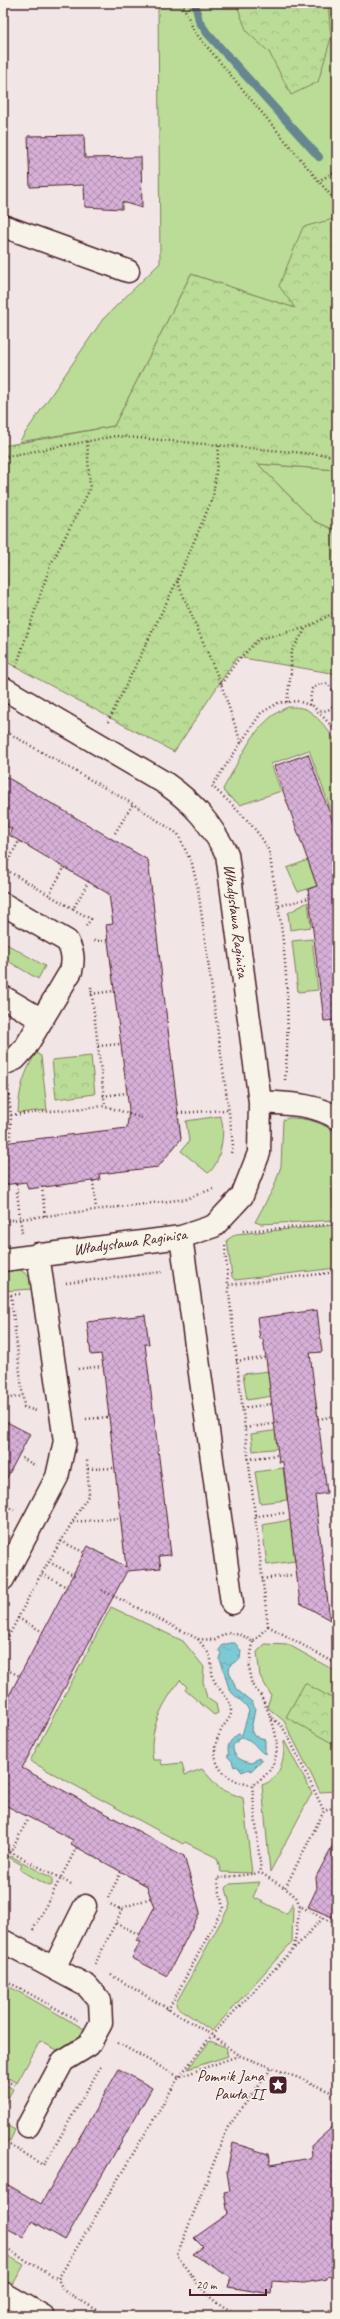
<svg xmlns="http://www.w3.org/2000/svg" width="340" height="2319" viewBox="0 0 340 2319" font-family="Caveat,sans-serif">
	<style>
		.grass { fill: #badc96; stroke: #827e60 }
		.forest { fill: url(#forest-crowns); stroke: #827e60 }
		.water { fill: url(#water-ripples); stroke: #678690 }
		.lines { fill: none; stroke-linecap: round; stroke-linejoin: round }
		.stream { stroke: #678690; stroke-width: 8 }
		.building { fill: url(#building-cross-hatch); stroke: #4a1f2b }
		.minor-casing { stroke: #4a1f2b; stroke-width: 25 }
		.path { stroke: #4a1f2b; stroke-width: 2.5; stroke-dasharray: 1 3; stroke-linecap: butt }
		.minor { stroke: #f7f3e8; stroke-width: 22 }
		.labels { text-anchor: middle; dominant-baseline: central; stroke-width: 3; stroke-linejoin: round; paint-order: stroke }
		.street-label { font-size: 16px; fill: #4a1f2b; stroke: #f7f3e8 }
		.poi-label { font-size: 16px; fill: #4a1f2b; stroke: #f7f3e8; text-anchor: end }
	</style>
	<defs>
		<pattern id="forest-crowns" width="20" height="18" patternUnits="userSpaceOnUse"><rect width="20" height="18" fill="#badc96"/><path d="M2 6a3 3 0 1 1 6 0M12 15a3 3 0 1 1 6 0" fill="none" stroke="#a1bc81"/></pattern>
		<pattern id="water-ripples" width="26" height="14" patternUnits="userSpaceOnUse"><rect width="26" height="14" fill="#7bcbd4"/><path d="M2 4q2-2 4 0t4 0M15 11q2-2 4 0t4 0" fill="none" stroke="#6caeb6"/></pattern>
		<pattern id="building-cross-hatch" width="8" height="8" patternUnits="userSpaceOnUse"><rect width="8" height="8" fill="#d7b0d8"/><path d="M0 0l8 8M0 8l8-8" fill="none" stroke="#b08faf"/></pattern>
	</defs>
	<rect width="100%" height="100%" fill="#f1e6e5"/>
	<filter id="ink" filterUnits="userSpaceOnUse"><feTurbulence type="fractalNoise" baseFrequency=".025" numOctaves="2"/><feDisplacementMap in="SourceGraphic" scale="8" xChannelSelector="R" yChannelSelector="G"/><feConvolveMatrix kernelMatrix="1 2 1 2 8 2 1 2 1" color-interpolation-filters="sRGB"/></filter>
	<g filter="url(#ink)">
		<path class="grass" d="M158,3H337V322L191,274L114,426L19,442L103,319L160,263Z
			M258,464L337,470V531L314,521Z
			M288,707C295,707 303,707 309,711C320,719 332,734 337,745V827L309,750L271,764L281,791L240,805L224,792L223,789C240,760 255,720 288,707Z
			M308,860L317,886L298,892L287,868Z
			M308,902L311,927L290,930L288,913Z
			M312,939L318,990L298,992L292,941Z
			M3,942L45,966L38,979L3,958Z
			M36,1053L41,1056L47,1110L18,1113C19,1089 24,1073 36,1053Z
			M220,1116C227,1127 220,1167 208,1173L181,1151L189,1141L186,1121Z
			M288,1118C306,1118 324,1122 337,1135V1187H332L333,1207H337V1220L261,1224L255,1222L274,1187L281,1166L283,1120Z
			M336,1225V1268L235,1280L232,1277L227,1240L236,1234Z
			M17,1267L32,1279L33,1289L3,1291V1271Z
			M269,1371L272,1396L247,1400L243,1374Z
			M279,1430L281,1448L253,1451L251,1434Z
			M283,1468L287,1500L260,1503L255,1472Z
			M290,1520L295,1561L267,1565L262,1525Z
			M111,1607L183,1641L204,1667L203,1681L207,1698L216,1704L218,1713L214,1715L185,1690L187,1687L180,1680C162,1705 148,1729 153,1760H161L162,1765L182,1763L185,1775L202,1769L220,1789L243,1798L252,1873L221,1872L217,1858L185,1842L183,1844L30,1761Z
			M265,1644L289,1645L337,1672V1791L320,1792L284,1721L267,1707L271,1695L260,1676L257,1652Z
			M284,1740L312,1793L270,1872L262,1785C281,1779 285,1758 284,1740Z
			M11,1856L52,1878V1885L49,1886L20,1870L22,1865L10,1858Z
			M260,1882L253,1897L287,1914L293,1903L292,1942L212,2031L177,2007L176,2003L230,1905L226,1888L230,1884Z
			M3,1983L88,2031L80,2045L61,2052L40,2041L17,2083L3,2075Z
			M210,2041L225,2047L228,2056L188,2069Z
			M3,2083L13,2089L3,2108Z
			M3,2123L15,2130L10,2141L3,2137Z
			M3,2253L24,2265L12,2286L3,2281Z"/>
		<path class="forest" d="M236,3H328L331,38L318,82L291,95L269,52L247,32Z
			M337,218V470L258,464L314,521L337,531V674L237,657L174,752L3,660V446L114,426L191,274L295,308L279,286L303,227Z
			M91,1056L95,1094L56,1099L52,1060Z
			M305,1683L337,1701V1746L286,1717Z"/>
		<path class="water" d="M230,1643H235L241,1651L240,1659L230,1665L229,1671L236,1689L252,1702L255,1709L251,1730L254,1736L265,1739V1754C255,1749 255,1739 241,1738L233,1745C232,1757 241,1761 252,1763L258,1758L262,1760L251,1771L249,1769L242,1772L237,1766L234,1767L232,1761L227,1756L229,1755C226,1745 230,1741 238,1734L242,1735L249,1711C246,1702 235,1698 230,1690C225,1680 225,1668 219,1659L221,1653L219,1650L223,1645Z"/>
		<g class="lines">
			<path class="stream" d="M195,3L199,21L207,33L319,157"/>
		</g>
		<path class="building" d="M84,135L85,158L141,157L142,208L122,202V209L85,207L84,185L30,187L28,136Z
			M308,754L337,833V1020L324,1021L308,889L317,886L274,766Z
			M3,775L148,860L181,1139L158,1167L99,1174L100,1180L28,1189L26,1182L3,1185V1143L127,1128L129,1109L106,925L113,924L109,894L9,835L12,829L3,824Z
			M317,1310L322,1352L310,1353L327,1493L315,1495L330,1620L300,1603L283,1462H279L266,1358L263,1339H260L257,1318Z
			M145,1315L149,1344H145L171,1555L159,1556L161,1568L127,1571L22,1768L184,1856L200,1912L167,1976L132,1958L140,1942L136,1941L154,1908L147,1886L71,1844L73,1840L3,1804V1707L88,1546L126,1567L104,1373L101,1354L91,1355L87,1322Z
			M3,1420L30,1434L3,1485Z
			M337,1837V1919L308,1907L317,1888L316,1877Z
			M119,2069L152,2088L65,2240L32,2221L23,2237L3,2226V2182L41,2204Z
			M337,2123V2273L327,2277V2279L304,2283L272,2281L271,2294L228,2287L231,2278L193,2254L203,2247L194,2238L228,2214L224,2192L230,2191L227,2172L233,2143L268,2154L270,2165L310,2158L312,2155L311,2146Z"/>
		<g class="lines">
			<defs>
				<path id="minor" d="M3,226L128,271
					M3,688L165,783C196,805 209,822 227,854L260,1102L259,1153L242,1196L214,1226L181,1237L3,1260
					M3,904L67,941C73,952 74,959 71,971L25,1048L15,1059L3,1064
					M3,997L42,1020
					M260,1102C286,1104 314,1103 337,1118
					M181,1237L232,1603
					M3,1579L57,1477L65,1441L38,1254
					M3,1941L87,1986L100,2001L101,2023L89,2045L63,2061L28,2126
					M54,1968L85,1906
					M3,2293L43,2316"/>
			</defs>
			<use href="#minor" class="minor-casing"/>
			<path class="path" d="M182,3L194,31L337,203
				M318,181L337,171
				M219,446L213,497L177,581L221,684L241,743
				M3,457L116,436L337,456
				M16,667L50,566L90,489L87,441
				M221,684L237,661L259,639L305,628
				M287,702L291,672V652L306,628L337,611
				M309,705L312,689L320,684H328L336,694C337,705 330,712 319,711
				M108,722L177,581
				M3,730L133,804L178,834L192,864L198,889L231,1127L233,1146L231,1153
				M115,833L133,804
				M3,868L73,909
				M4,868L19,841
				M49,895L64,868
				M279,906L309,898
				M86,926L91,919L73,909L90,879
				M94,941L108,940
				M91,987L105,1106
				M91,994L114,991
				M98,1046L120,1044
				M285,1080C291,1013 286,942 273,877C271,868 271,855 267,847C255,825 230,803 212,786L261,713L278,703L297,701L313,706L337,732
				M8,1087L11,1115L10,1142
				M103,1096L126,1093
				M178,1113L228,1110
				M11,1115L105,1106L142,1118
				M93,1181L96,1209
				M16,1184L22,1233
				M42,1187L45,1216
				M3,1221L186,1199L215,1188
				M243,1231L337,1224
				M225,1246L228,1285
				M66,1283L162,1272
				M3,1295H11L24,1407L36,1411
				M11,1295L20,1294
				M236,1361L266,1358
				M78,1369L102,1366
				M3,1399L23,1396
				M242,1408L271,1404
				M86,1419L108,1417
				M318,1419L337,1416
				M245,1428L278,1423
				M22,1458L36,1466
				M248,1459L277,1455
				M88,1469L115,1468
				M3,1504L14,1510
				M255,1516L285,1513
				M73,1522L121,1518
				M61,1541L85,1553
				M49,1562L77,1577
				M42,1574L67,1587
				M262,1579L292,1575
				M102,1590L198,1639L215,1640L227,1633L242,1635L253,1642L268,1626
				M18,1618L43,1632
				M268,1626L228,1285L337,1272
				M268,1626L337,1664
				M198,1639C202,1645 210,1653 211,1660C212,1669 211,1676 216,1684C221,1692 231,1700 231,1710C232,1718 225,1722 222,1729C205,1759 221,1781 252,1785
				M253,1642C251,1656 247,1671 252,1684C254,1689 259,1692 261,1696C277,1728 290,1764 252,1785L261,1873
				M3,1647L36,1583L89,1494L87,1460
				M3,1668L20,1676
				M269,1716L281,1725L288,1736L324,1811
				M3,1848L73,1885
				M8,1857L27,1821
				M108,1898L121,1872
				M119,1909L151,1898
				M323,1918L337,1924
				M116,1923L140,1935
				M33,1930L77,1847
				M294,1947L300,1906
				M95,1964L122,1910L108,1903
				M111,1975L212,2035L238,2055L304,2080L337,2095
				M3,1979L77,2020
				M168,2010L223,1908L217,1878L261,1873L285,1888
				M118,2043L179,2077L238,2056
				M3,2079L15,2085
				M3,2141L44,2165L101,2066
				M3,2247L58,2279
				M107,2316L63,2290L58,2279L179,2077L212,2035L323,1918L300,1906L296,1897L285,1888L324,1811L337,1806
				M242,2316C213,2308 193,2279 177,2255L228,2127L271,2069
				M310,2316L337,2308"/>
			<use href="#minor" class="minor"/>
		</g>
	</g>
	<defs>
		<symbol id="sight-square" viewBox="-11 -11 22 22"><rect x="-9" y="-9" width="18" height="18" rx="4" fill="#4a1f2b" stroke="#f7f3e8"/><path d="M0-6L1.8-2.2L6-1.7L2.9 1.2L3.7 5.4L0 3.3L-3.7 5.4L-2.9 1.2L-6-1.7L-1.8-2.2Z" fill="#fff"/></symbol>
	</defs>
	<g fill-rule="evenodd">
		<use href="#sight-square" x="267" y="2074" width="22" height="22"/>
	</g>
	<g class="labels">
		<g class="street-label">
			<text transform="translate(236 921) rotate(83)">Władysława Raginisa</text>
			<text transform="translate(130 1242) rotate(-8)">Władysława Raginisa</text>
		</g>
		<g class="poi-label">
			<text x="264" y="2076">Pomnik Jana<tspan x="264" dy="18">Pawła II</tspan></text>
		</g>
	</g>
	<rect width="340" height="2319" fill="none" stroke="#f7f3e8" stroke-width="16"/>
	<rect x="8" y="8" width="324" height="2303" fill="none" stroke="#4a1f2b" stroke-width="1.5" filter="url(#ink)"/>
	<path d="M190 2289v6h76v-6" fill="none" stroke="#4a1f2b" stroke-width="2"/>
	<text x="196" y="2289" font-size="12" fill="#4a1f2b" stroke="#f7f3e8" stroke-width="3" paint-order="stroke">20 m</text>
</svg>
